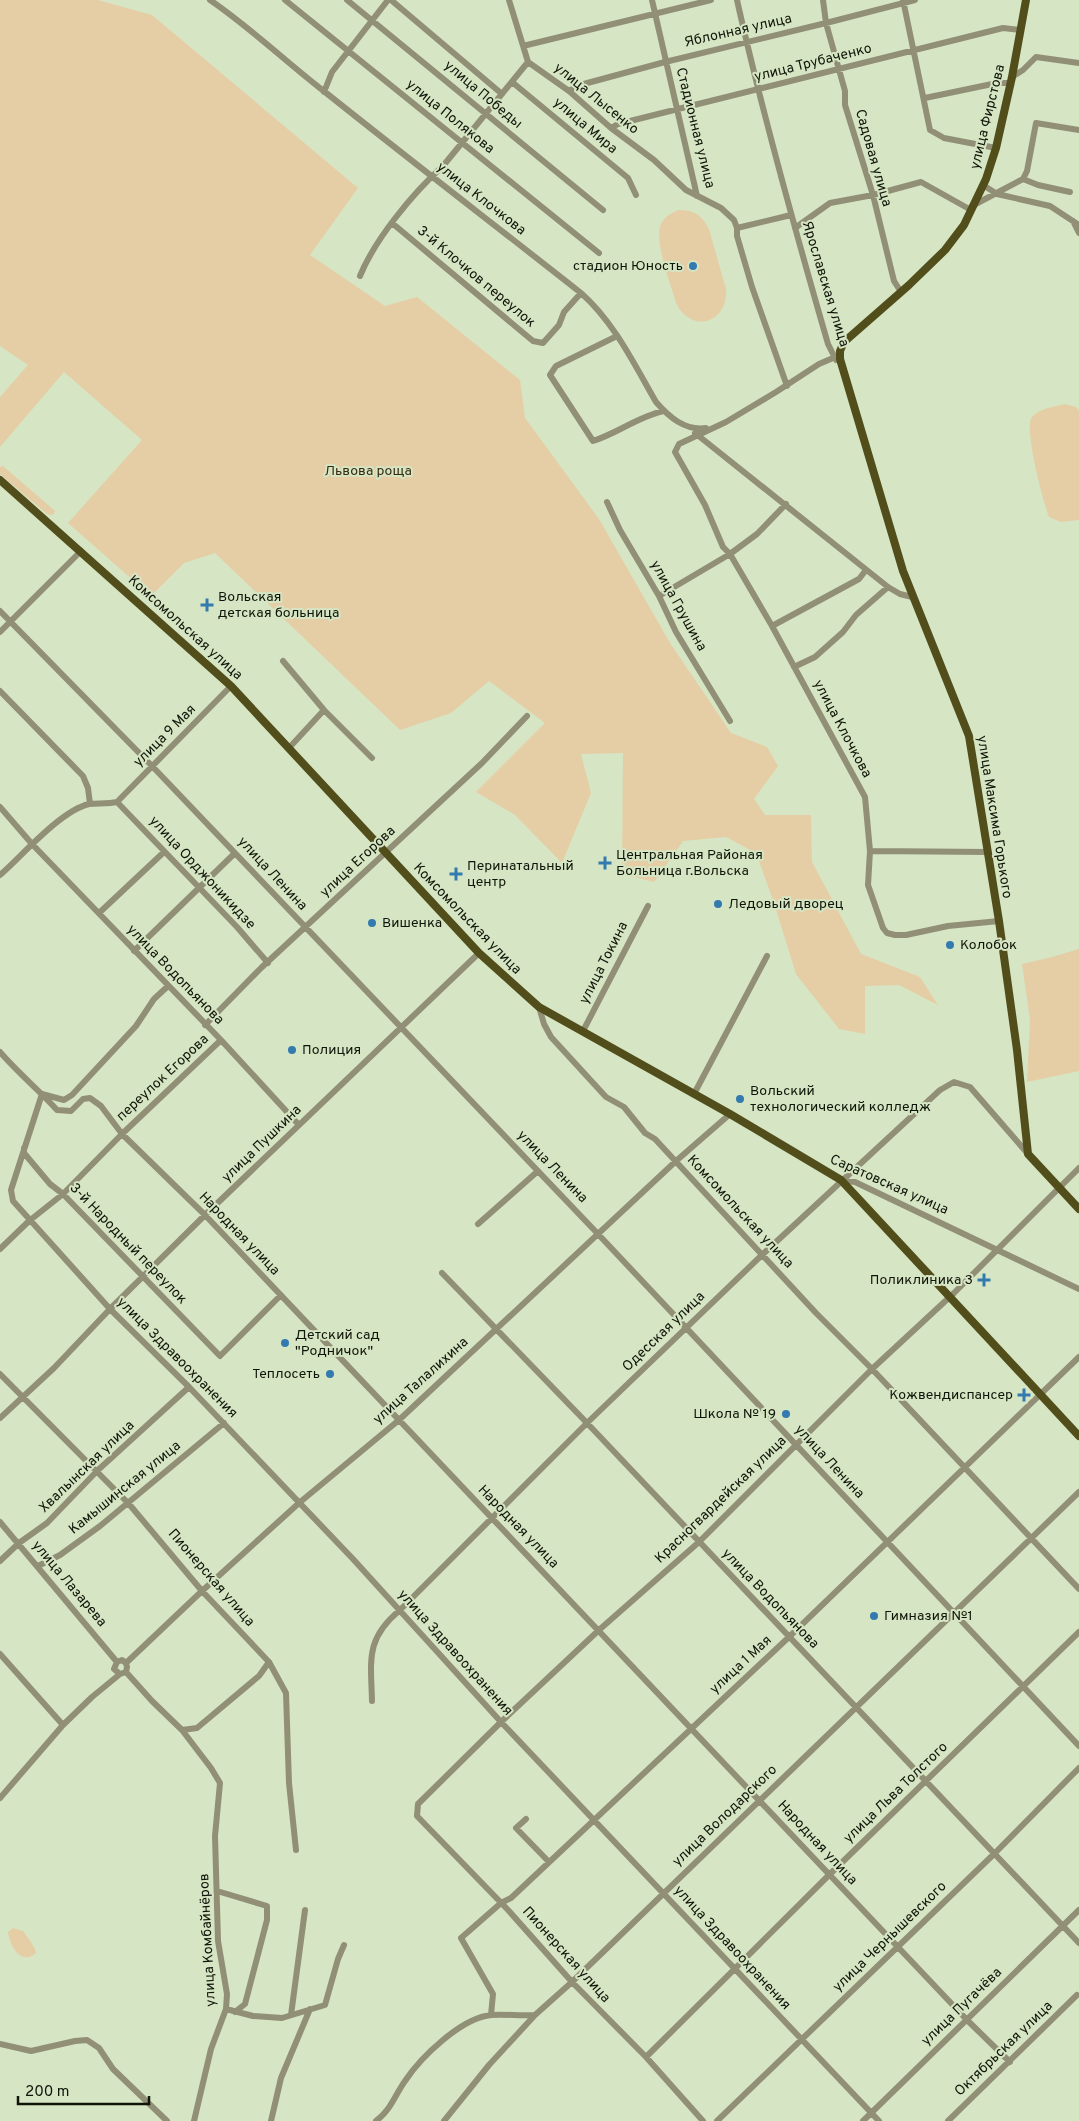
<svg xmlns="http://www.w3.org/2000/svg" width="1079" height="2121" viewBox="0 0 1079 2121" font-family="Overpass,sans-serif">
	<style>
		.green { fill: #e5cea5 }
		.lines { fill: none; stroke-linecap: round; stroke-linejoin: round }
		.minor { stroke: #918f75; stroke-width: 6 }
		.major { stroke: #524e1b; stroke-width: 8 }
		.poi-dot { fill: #337aaf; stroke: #d6e5c3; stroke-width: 2 }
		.labels { text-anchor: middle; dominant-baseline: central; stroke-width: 4; stroke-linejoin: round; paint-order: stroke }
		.street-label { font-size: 14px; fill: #101509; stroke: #d6e5c3 }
		.poi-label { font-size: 14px; fill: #101509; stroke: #d6e5c3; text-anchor: start }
		.park-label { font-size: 14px; fill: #392b11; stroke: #d6e5c3 }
	</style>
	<rect width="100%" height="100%" fill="#d6e5c3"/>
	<path class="green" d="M0,0H98L152,15L358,188L310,255L385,306L417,297L520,380L525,418L599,519L670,643L731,733L767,747L778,766L754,799L765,815H811L812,862L861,954L920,977L938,1005L899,985L865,986V1034L839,1029L796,974L773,900L756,853L726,837L683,841L654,882L622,874L623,753L581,754L591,793L562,863L515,815L476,792L545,723L489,681L451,713L400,730L215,553L184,563L151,596L68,523L142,440L64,372L0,447V397L28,365L0,346Z
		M678,210C694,210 702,215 709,229L726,289C728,324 691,334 676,303C671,284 652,238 662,222C666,216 672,213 678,210Z
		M1065,404L1076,407L1079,411V520L1061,522L1049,517C1043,502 1025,432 1031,419C1037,408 1055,407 1065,404Z
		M3,466L55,511L53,515L47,514L0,474V467Z
		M1079,949V1071L1027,1082L1030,1020L1022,964L1052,957Z
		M13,1928L23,1931C27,1936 36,1949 36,1953C20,1966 10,1946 8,1932Z"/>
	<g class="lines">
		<path class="minor" d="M210,0C251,28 286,62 325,92C410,160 496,226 581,293C614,322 634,364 656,402C669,417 685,431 706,428
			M285,0L599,253
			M347,0L603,210
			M391,0L502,94
			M509,0L528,62L569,91L611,128L654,160L686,190L721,208L734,220L737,228V236L752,287L787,386
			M652,0L697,196
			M737,0C763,116 795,230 828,344L836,360
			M823,0L826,23L845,91V105L873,195L894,281L901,292
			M903,0L930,130L944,138L996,148
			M523,46L711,0
			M1012,77L1023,70L1036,57L1079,63
			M512,82L628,178L636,195
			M569,91L580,85L665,62L826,23L915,0
			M324,92L332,72L388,0
			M925,98L997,83H1011
			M611,128L618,124L1003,28L1021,30
			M1023,179L1038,185L1070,192
			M983,185L997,194L1050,206L1079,225
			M972,206L1023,179L1027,171L1036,123L1079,130
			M1073,221L1079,233
			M392,223L533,341L543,343L559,325L564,312L581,293
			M737,228L791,215
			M795,228L830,203L873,195L921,182L971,210
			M360,276C375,239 413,193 443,166L528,62
			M617,336L556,366L550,375L593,441C618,433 639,416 664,411
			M840,355L819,364L776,392L726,422L679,444L675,452L705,505L723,547L730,554L772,626L865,797L870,851L868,885L883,928L887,933L895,935H906L948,926L999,921
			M695,433L888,587L900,594L912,597
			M607,502L620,530L659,596L676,632L730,721
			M659,596L730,554L757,534L786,504
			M0,611L152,766L598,1234L1079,1746
			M772,626L859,579L866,570
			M0,632L81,551
			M283,661L324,710L372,758
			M794,667L815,657L843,632L856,615L888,587
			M0,691L83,776L88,788L90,804
			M289,748L324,710
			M117,802L237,927L268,963
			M117,802L231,686
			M0,807L32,844L221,1040L299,1125
			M870,851L988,852
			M0,875C22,856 60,811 89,804C97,803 108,804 117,802
			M99,913L164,852
			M134,951L235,853
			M168,986L154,999L136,1026L72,1095L64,1100L42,1094L11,1190L13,1201L110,1309L189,1387L353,1559L501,1722L879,2121
			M539,1007L544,1024L551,1037L606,1097L624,1107L645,1133L655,1139L816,1313L872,1369L1079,1589
			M205,1025L261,968L482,763L527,716
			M583,1031L648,906
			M0,1052C18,1073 39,1090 57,1110L71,1111L83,1099L90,1098L101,1106L122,1134L205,1215L967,2020L1010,2062
			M694,1094L767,956
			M24,1148V1153L50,1184L63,1194L220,1356L281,1295
			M841,1180L855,1182L1079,1289
			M478,1224L538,1171
			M0,1249L29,1221L63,1194L122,1134L221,1040
			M442,1273L587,1423L1079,1943
			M0,1374L129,1504L202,1591L269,1662L286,1693L289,1783L296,1850
			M0,1418L54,1368L110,1309L205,1215L479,953
			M0,1522L117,1662
			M0,1561L19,1543L47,1523L98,1470L189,1387
			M38,1566L60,1555L100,1526L224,1423
			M0,1654L63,1725
			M122,1660L126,1663L127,1667L126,1672L120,1674L114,1669L117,1662Z
			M126,1663L202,1591L299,1503L399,1420L676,1161L730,1114
			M126,1672L152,1701L182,1730L211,1768L220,1783L215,1836L218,1941L227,1994L226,2009L211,2049L194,2121
			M372,1701C371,1660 365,1639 400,1610L587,1423L763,1254L940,1090L954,1082L970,1087L1028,1154
			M182,1730L197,1728L259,1676L269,1662
			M0,1798L63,1725L92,1697L120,1674
			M526,1819L516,1828L549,1862
			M217,1891L267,1906V1920L245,2004L235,2012
			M226,2009L253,2016L282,2018L325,2005L338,1959L344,1945
			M291,2015L305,1910
			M491,2015L493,1994L461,1938L501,1903L511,1898L789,1637L1079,1357
			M0,2044L31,2051L75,2041L87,2040L99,2048L113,2069L167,2121
			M646,2057L829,1875L1079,1632
			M271,2121L281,2078L310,2009
			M376,2121C391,2110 395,2095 405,2081C421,2057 462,2017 492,2015C506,2014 520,2016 535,2015L572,1982L1079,1492
			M444,2121L489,2065L535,2015
			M703,2121L646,2057L572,1982L509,1911L417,1816L418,1804L501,1722L599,1630L699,1542L872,1369L954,1293L1079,1168
			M717,2121L994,1854L1079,1768
			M863,2121L1079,1910
			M948,2121L1077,1995"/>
		<path class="major" d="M1026,0L1012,77L996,148L986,179L964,225L945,250L909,285L844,342L840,351V359L903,571L969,736L999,921L1017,1050L1028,1154L1079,1209
			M0,480L231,686L479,953L539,1007L730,1114L841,1180L1079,1436"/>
	</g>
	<g class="poi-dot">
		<circle cx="693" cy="266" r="5"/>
		<path d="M204.5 597.5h5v5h5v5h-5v5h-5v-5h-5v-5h5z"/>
		<path d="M602.5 855.5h5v5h5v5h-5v5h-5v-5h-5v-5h5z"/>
		<path d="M453.5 866.5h5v5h5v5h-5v5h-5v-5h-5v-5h5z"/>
		<circle cx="718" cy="904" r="5"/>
		<circle cx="372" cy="923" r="5"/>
		<circle cx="950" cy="945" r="5"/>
		<circle cx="292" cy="1050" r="5"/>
		<circle cx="740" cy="1099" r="5"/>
		<path d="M981.5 1272.5h5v5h5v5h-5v5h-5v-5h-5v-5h5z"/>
		<circle cx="285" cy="1343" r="5"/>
		<circle cx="330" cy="1374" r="5"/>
		<path d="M1021.5 1387.5h5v5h5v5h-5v5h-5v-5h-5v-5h5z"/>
		<circle cx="786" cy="1414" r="5"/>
		<circle cx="874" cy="1616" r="5"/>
	</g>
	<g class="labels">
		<g class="street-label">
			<text transform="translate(738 31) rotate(-13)">Яблонная улица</text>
			<text transform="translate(813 63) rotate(-14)">улица Трубаченко</text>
			<text transform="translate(483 95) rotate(40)">улица Победы</text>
			<text transform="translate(596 99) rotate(39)">улица Лысенко</text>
			<text transform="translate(450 117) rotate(39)">улица Полякова</text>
			<text transform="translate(988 117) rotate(-76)">улица Фирстова</text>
			<text transform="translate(585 126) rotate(40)">улица Мира</text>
			<text transform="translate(695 128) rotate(76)">Стадионная улица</text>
			<text transform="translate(873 158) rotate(74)">Садовая улица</text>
			<text transform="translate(481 199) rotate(38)">улица Клочкова</text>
			<text transform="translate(476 277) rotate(40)">3-й Клочков переулок</text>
			<text transform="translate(825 284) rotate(73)">Ярославская улица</text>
			<text transform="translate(678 606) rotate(61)">улица Грушина</text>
			<text transform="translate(185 628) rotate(42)">Комсомольская улица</text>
			<text transform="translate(842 729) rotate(62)">улица Клочкова</text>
			<text transform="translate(165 736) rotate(-45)">улица 9 Мая</text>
			<text transform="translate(994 817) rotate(81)">улица Максима Горького</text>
			<text transform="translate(358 862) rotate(-43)">улица Егорова</text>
			<text transform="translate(202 873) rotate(47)">улица Орджоникидзе</text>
			<text transform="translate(272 874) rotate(47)">улица Ленина</text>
			<text transform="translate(467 919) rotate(46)">Комсомольская улица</text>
			<text transform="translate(604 963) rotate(-63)">улица Токина</text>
			<text transform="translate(175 975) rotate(46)">улица Водопьянова</text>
			<text transform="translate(163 1078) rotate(-43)">переулок Егорова</text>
			<text transform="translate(262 1144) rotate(-44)">улица Пушкина</text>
			<text transform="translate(552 1167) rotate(46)">улица Ленина</text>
			<text transform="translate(889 1185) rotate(24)">Саратовская улица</text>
			<text transform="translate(740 1212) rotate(47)">Комсомольская улица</text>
			<text transform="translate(239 1234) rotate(46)">Народная улица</text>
			<text transform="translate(128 1244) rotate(46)">3-й Народный переулок</text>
			<text transform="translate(664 1332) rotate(-44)">Одесская улица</text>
			<text transform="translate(177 1358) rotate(45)">улица Здравоохранения</text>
			<text transform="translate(421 1381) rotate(-42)">улица Талалихина</text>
			<text transform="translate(829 1462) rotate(47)">улица Ленина</text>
			<text transform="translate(87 1467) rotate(-44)">Хвалынская улица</text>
			<text transform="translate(125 1488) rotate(-39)">Камышинская улица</text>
			<text transform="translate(721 1500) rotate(-44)">Красногвардейская улица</text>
			<text transform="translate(518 1527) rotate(46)">Народная улица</text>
			<text transform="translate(211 1578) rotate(49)">Пионерская улица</text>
			<text transform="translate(69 1584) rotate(50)">улица Лазарева</text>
			<text transform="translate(770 1599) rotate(46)">улица Водопьянова</text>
			<text transform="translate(455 1653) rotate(48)">улица Здравоохранения</text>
			<text transform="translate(741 1665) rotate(-43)">улица 1 Мая</text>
			<text transform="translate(896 1793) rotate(-44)">улица Льва Толстого</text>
			<text transform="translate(725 1816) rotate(-44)">улица Володарского</text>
			<text transform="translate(817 1843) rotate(47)">Народная улица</text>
			<text transform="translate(890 1937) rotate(-44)">улица Чернышевского</text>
			<text transform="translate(208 1940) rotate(-93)">улица Комбайнёров</text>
			<text transform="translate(732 1948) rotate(47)">улица Здравоохранения</text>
			<text transform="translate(566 1955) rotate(48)">Пионерская улица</text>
			<text transform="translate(962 2007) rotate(-44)">улица Пугачёва</text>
			<text transform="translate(1004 2049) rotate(-44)">Октябрьская улица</text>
		</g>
		<g class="poi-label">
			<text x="683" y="266" text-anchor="end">стадион Юность</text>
			<text x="218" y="597">Вольская<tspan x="218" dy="16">детская больница</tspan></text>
			<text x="616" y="855">Центральная Районая<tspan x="616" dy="16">Больница г.Вольска</tspan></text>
			<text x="467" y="866">Перинатальный<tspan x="467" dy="16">центр</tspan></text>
			<text x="728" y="904">Ледовый дворец</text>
			<text x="382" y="923">Вишенка</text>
			<text x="960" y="945">Колобок</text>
			<text x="302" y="1050">Полиция</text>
			<text x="750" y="1091">Вольский<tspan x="750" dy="16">технологический колледж</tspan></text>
			<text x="973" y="1280" text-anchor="end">Поликлиника 3</text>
			<text x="295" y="1335">Детский сад<tspan x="295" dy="16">"Родничок"</tspan></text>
			<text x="320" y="1374" text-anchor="end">Теплосеть</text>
			<text x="1013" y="1395" text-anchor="end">Кожвендиспансер</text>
			<text x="776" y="1414" text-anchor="end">Школа № 19</text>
			<text x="884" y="1616">Гимназия №1</text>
		</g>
		<g class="park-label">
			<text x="368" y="471">Львова роща</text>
		</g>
	</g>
	<path d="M18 2096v8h131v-8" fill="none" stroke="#101509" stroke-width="2.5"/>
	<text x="25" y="2096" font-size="15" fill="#101509" stroke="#d6e5c3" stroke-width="4" paint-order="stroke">200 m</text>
</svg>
